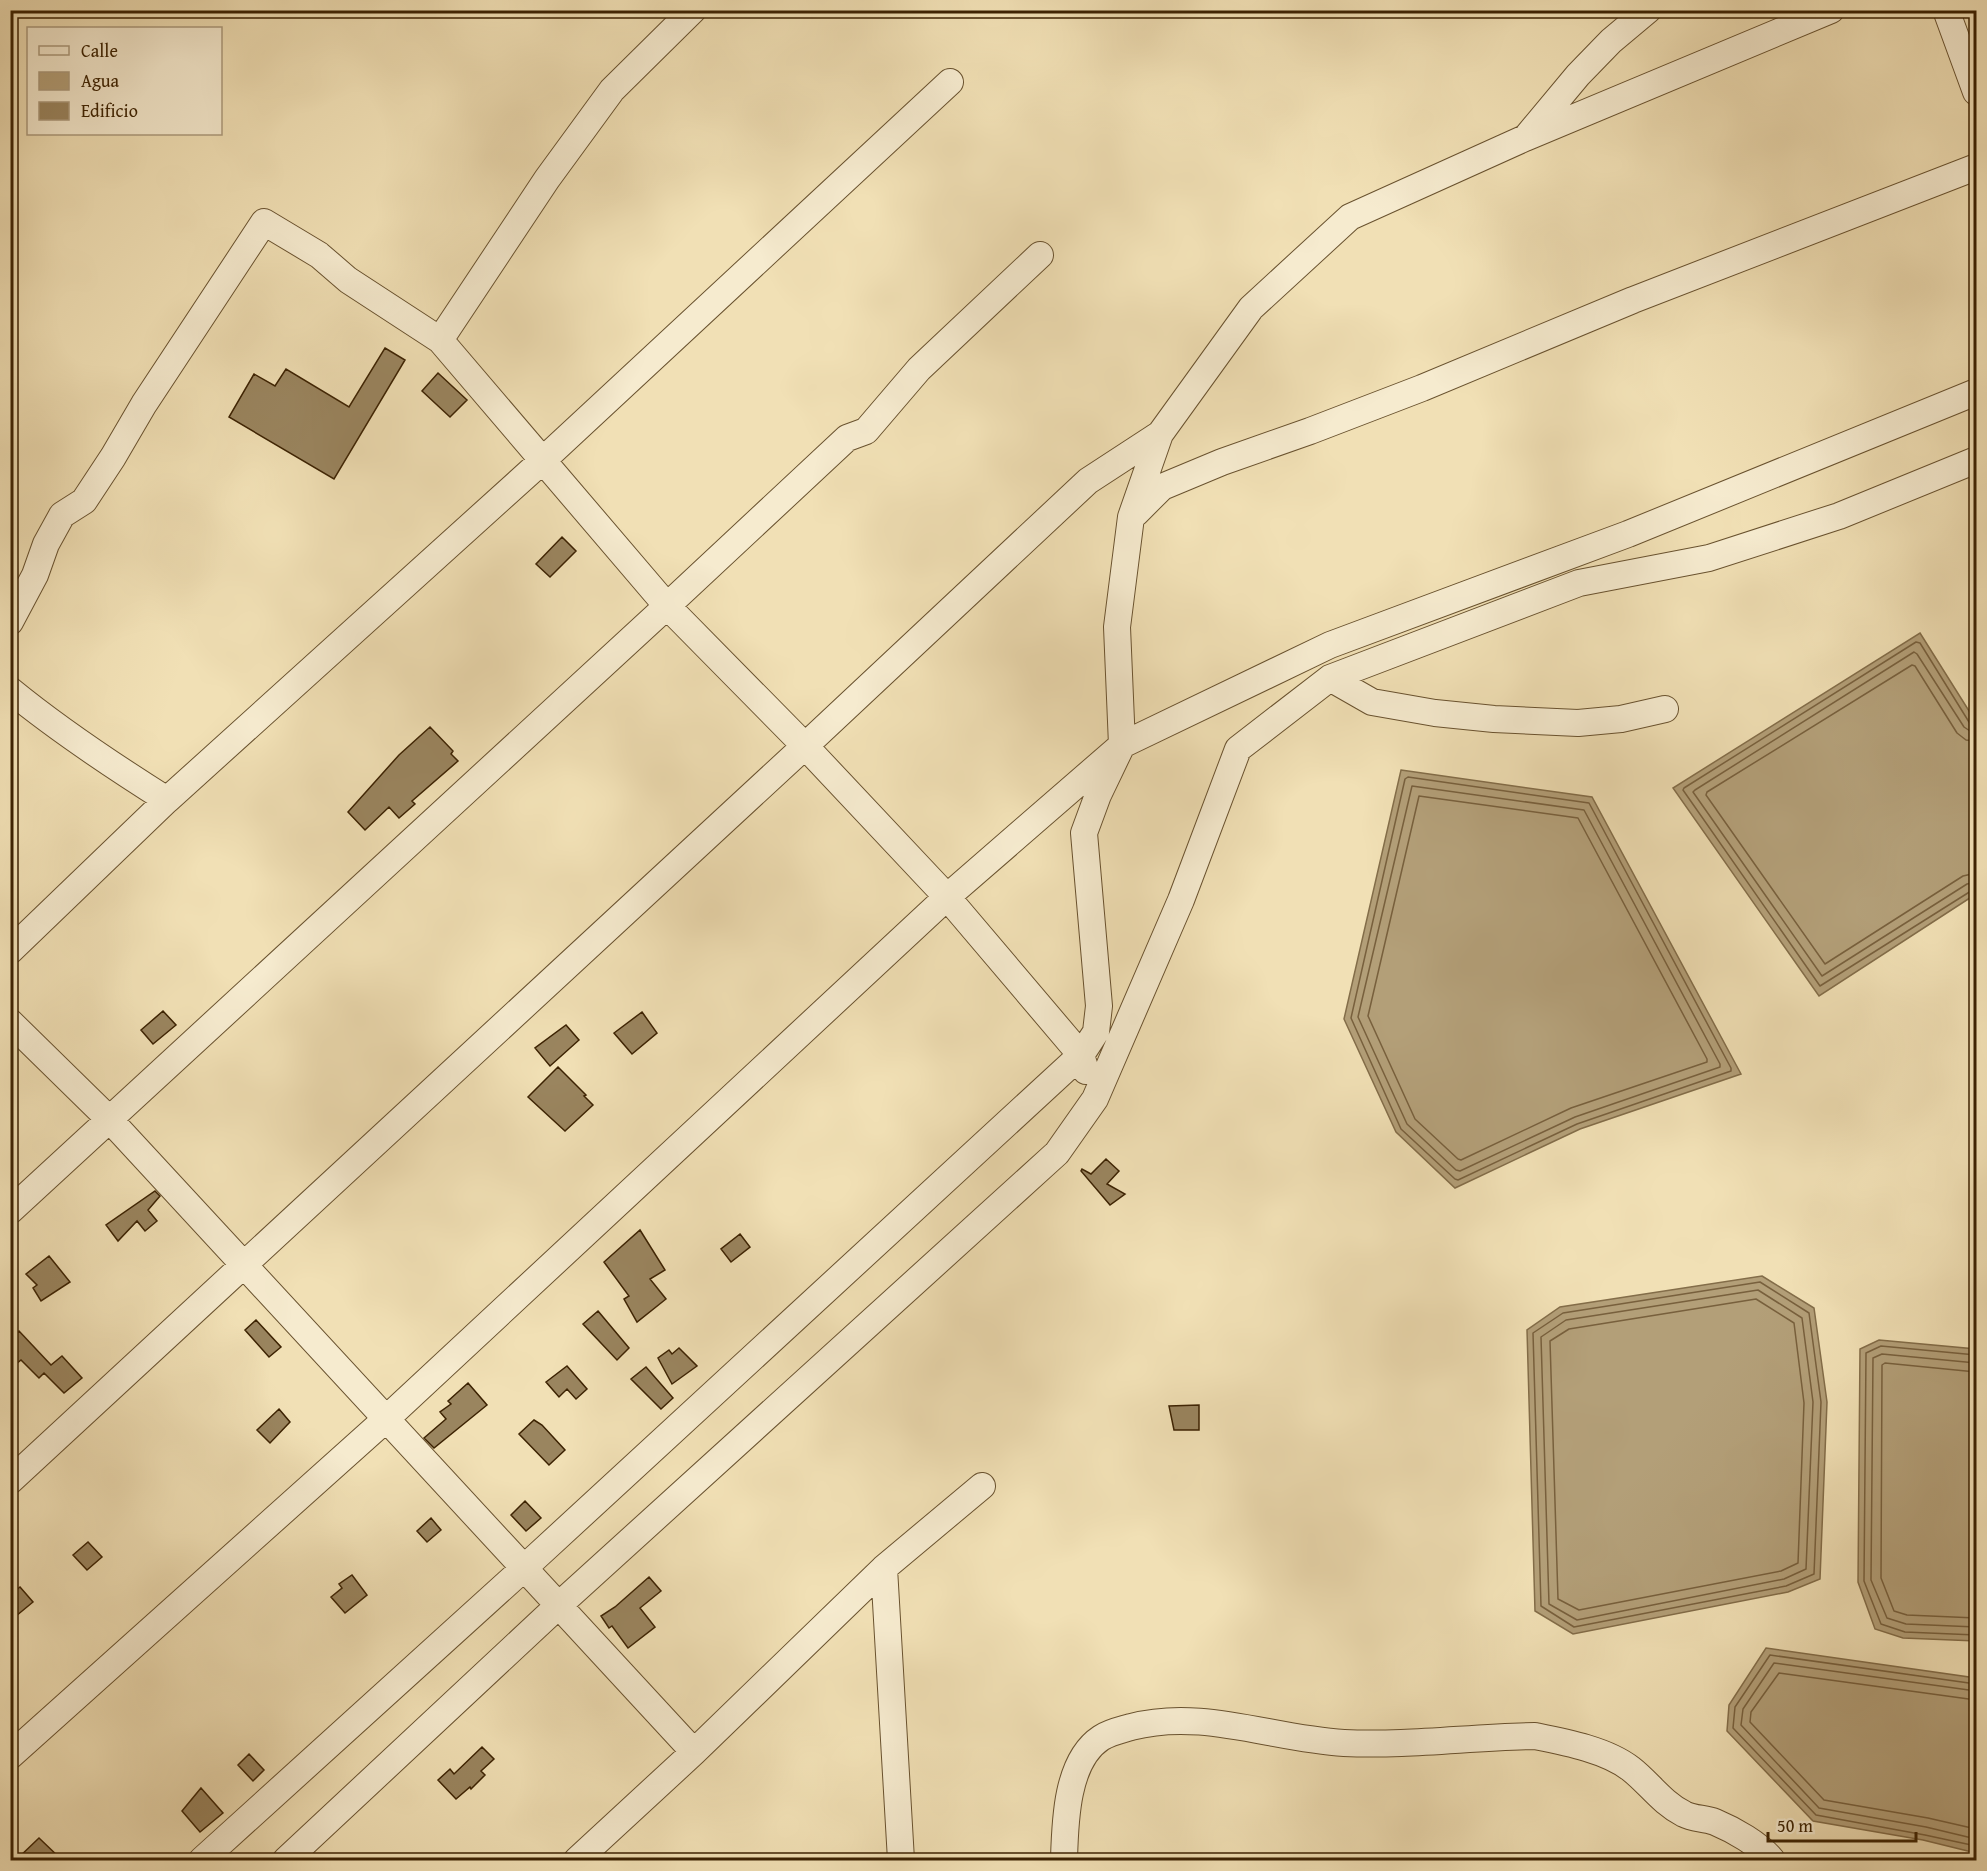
<svg xmlns="http://www.w3.org/2000/svg" width="1987" height="1871" viewBox="0 0 1987 1871" font-family="'Gentium Book Plus',serif">
	<style>
		.water { fill: #b39f78; stroke: #836d49; stroke-width: 1.5 }
		.lines { fill: none; stroke-linecap: round; stroke-linejoin: round }
		.shore { stroke: #78603d; stroke-width: 1.5 }
		.building { fill: #9a855f; stroke: #3c2202; stroke-width: 1.5 }
		.minor-casing { stroke: #69522f; stroke-width: 28 }
		.minor { stroke: #f6ebcf; stroke-width: 26 }
	</style>
	<rect width="100%" height="100%" fill="#f1e0b5"/>
	<filter id="stains"><feTurbulence type="fractalNoise" baseFrequency=".00333" numOctaves="4"/><feColorMatrix values="0 0 0 0 .2 0 0 0 0 .09 0 0 0 0 .02 0 0 0 .5 -.17"/></filter>
	<radialGradient id="worn" r=".72"><stop offset=".6" stop-color="#630" stop-opacity="0"/><stop offset="1" stop-color="#630" stop-opacity=".3"/></radialGradient>
	<path class="water" d="M1920,633L1976,722V894L1819,996L1673,788Z
		M1401,770L1592,797L1741,1074L1580,1129L1455,1188L1396,1132L1344,1019Z
		M1762,1276L1814,1308L1827,1402L1820,1579L1788,1592L1573,1634L1535,1611L1527,1330L1560,1307Z
		M1879,1340L1976,1349V1641L1903,1638L1875,1629L1858,1582L1860,1349Z
		M1766,1648L1976,1678V1853L1923,1840L1813,1821L1727,1731L1729,1705Z"/>
	<g class="lines">
		<path class="shore" d="M1976,725L1969,722L1920,643L1916,642L1684,788L1683,790L1820,986L1971,891L1976,890
			M1976,732L1970,731L1964,727L1917,654L1914,652L1695,790L1693,792L1822,976L1967,884L1976,882
			M1976,741L1966,740L1957,733L1915,666L1912,665L1707,792L1706,795L1825,964L1963,876L1976,873
			M1408,777L1589,803L1731,1068V1071L1577,1124L1458,1180L1455,1179L1401,1129L1351,1018L1405,779Z
			M1412,786L1584,810L1720,1064V1067L1575,1117L1460,1171L1456,1170L1407,1124L1358,1017Z
			M1419,796L1578,818L1707,1059V1062L1571,1108L1461,1160L1458,1159L1415,1119L1368,1016Z
			M1760,1282L1809,1313L1821,1402L1814,1574L1786,1586L1574,1627L1541,1606L1533,1333L1563,1313Z
			M1758,1290L1802,1318L1813,1402L1806,1569L1784,1579L1577,1620L1549,1604L1541,1337L1566,1320Z
			M1756,1299L1794,1323L1804,1403L1798,1563L1781,1571L1579,1610L1558,1599L1550,1341L1569,1329Z
			M1976,1355L1881,1346L1866,1353L1864,1581L1881,1624L1905,1632L1976,1635
			M1976,1363L1882,1354L1873,1358L1871,1580L1887,1618L1906,1624L1976,1627
			M1976,1372L1885,1363L1882,1365L1881,1578L1894,1611L1907,1615L1976,1618
			M1976,1684L1770,1655L1735,1707L1733,1728L1816,1815L1925,1835L1976,1846
			M1976,1691L1774,1663L1743,1709L1741,1725L1819,1808L1926,1827L1976,1839
			M1976,1700L1779,1673L1751,1712L1750,1722L1824,1800L1928,1818L1976,1829"/>
	</g>
	<path class="building" d="M385,348L405,360L334,479L229,417L254,374L275,386L286,369L349,407Z
		M438,373L467,400L450,417L422,391Z
		M562,537L576,551L550,577L536,564Z
		M430,727L453,751L451,754L458,761L412,801L415,804L399,818L389,807L365,830L348,812L399,755Z
		M163,1011L176,1025L153,1044L141,1030Z
		M642,1012L657,1033L632,1054L614,1033Z
		M566,1025L579,1040L550,1066L535,1048Z
		M558,1067L586,1095L584,1096L593,1105L565,1131L528,1097Z
		M1106,1159L1119,1171L1107,1184L1125,1194L1110,1205L1081,1171L1082,1169L1091,1174Z
		M155,1191L160,1196L148,1210L157,1221L145,1231L137,1221L118,1241L106,1225Z
		M640,1230L665,1270L650,1279L666,1299L637,1322L624,1299L629,1296L604,1262Z
		M740,1234L750,1247L731,1262L721,1249Z
		M49,1256L70,1282L41,1301L33,1288L37,1285L26,1274Z
		M598,1311L629,1348L617,1360L583,1324Z
		M256,1320L281,1347L269,1357L245,1330Z
		M19,1331L51,1365L62,1356L82,1378L64,1393L44,1373L39,1378L21,1360L10,1369V1339Z
		M679,1348L697,1366L672,1384L658,1358L669,1350L672,1354Z
		M567,1366L587,1389L576,1399L567,1389L559,1397L546,1382Z
		M646,1367L673,1398L661,1409L631,1379Z
		M468,1383L487,1405L434,1448L424,1438L446,1419L440,1412L451,1404L448,1401Z
		M1199,1405V1430H1174L1169,1406Z
		M279,1409L290,1422L270,1443L257,1430Z
		M534,1420L542,1425L565,1450L549,1465L519,1434Z
		M525,1501L541,1518L526,1531L511,1515Z
		M431,1518L441,1530L427,1542L417,1531Z
		M88,1542L102,1557L87,1570L73,1555Z
		M352,1575L367,1595L345,1613L331,1597L342,1588L339,1584Z
		M649,1577L661,1591L640,1608L655,1627L628,1648L612,1626L609,1628L601,1616L615,1607Z
		M20,1587L33,1602L10,1621V1595Z
		M482,1747L494,1759L481,1771L485,1775L471,1789L470,1787L456,1799L438,1780L450,1769L454,1774Z
		M249,1754L264,1770L253,1781L238,1765Z
		M201,1788L223,1813L200,1832L182,1811Z
		M39,1838L62,1860H16Z"/>
	<g class="lines">
		<defs>
			<path id="minor" d="M1946,10L1976,92
				M1528,135L1578,75L1611,41L1648,10
				M440,340L547,179L612,90L693,10
				M1136,513L1162,487L1222,462L1310,431L1422,388L1633,300L1976,167
				M10,622L35,575L46,544L62,515L84,501L113,457L144,404L264,222L319,255L348,280L440,340L667,606L805,746L947,897L1081,1055L1086,1071
				M1330,678L1372,702L1435,713L1494,719L1578,723L1621,719L1665,709
				M10,690C60,731 113,766 167,800
				M10,951L167,800L542,461L950,82
				M10,1022L110,1120L694,1752
				M10,1211L667,606L847,438L866,431L919,369L1040,255
				M10,1481L805,746L1088,481L1160,434
				M884,1568L901,1860
				M10,1756L386,1419L947,897L1122,745L1330,645L1628,534L1976,392
				M202,1860L523,1569L1081,1055L1096,1032L1099,1006L1084,833L1098,795L1122,745L1117,627L1131,517L1160,434L1251,308L1350,217L1525,138L1831,10
				M286,1860L558,1606L1057,1153L1095,1099L1181,900L1238,749L1330,678L1579,583L1709,558L1839,516L1976,460
				M577,1860L694,1752L884,1568L982,1486
				M1064,1860C1065,1823 1066,1761 1101,1738C1110,1732 1121,1730 1131,1727C1202,1708 1272,1739 1344,1743C1407,1746 1472,1737 1535,1736C1565,1742 1607,1750 1631,1769C1649,1783 1662,1803 1684,1814C1693,1819 1705,1818 1715,1822C1734,1830 1759,1844 1772,1860"/>
		</defs>
		<use href="#minor" class="minor-casing"/>
		<use href="#minor" class="minor"/>
	</g>
	<rect width="1987" height="1871" fill="none" stroke="#f1e0b5" stroke-width="36"/>
	<rect x="12" y="12" width="1963" height="1847" fill="none" stroke="#3c2202" stroke-width="3"/>
	<rect x="18" y="18" width="1951" height="1835" fill="none" stroke="#3c2202" stroke-width="1.5"/>
	<rect x="27" y="27" width="195" height="108" fill="#f6ebcf" stroke="#ac9b7d" stroke-width="1.5"/>
	<rect x="39" y="46" width="30" height="9" fill="#f6ebcf" stroke="#ac9b7d" stroke-width="1.5"/>
	<text x="81" y="57" font-size="18" fill="#3c2202">Calle</text>
	<rect x="39" y="72" width="30" height="18" fill="#b39f78" stroke="#ac9b7d" stroke-width="1.5"/>
	<text x="81" y="87" font-size="18" fill="#3c2202">Agua</text>
	<rect x="39" y="102" width="30" height="18" fill="#9a855f" stroke="#ac9b7d" stroke-width="1.5"/>
	<text x="81" y="117" font-size="18" fill="#3c2202">Edificio</text>
	<path d="M1768 1832v9h148v-9" fill="none" stroke="#3c2202" stroke-width="3"/>
	<text x="1777" y="1832" font-size="18" fill="#3c2202" stroke="#f6ebcf" stroke-width="4.5" paint-order="stroke">50 m</text>
	<rect width="100%" height="100%" filter="url(#stains)"/>
	<rect width="100%" height="100%" fill="url(#worn)"/>
</svg>
